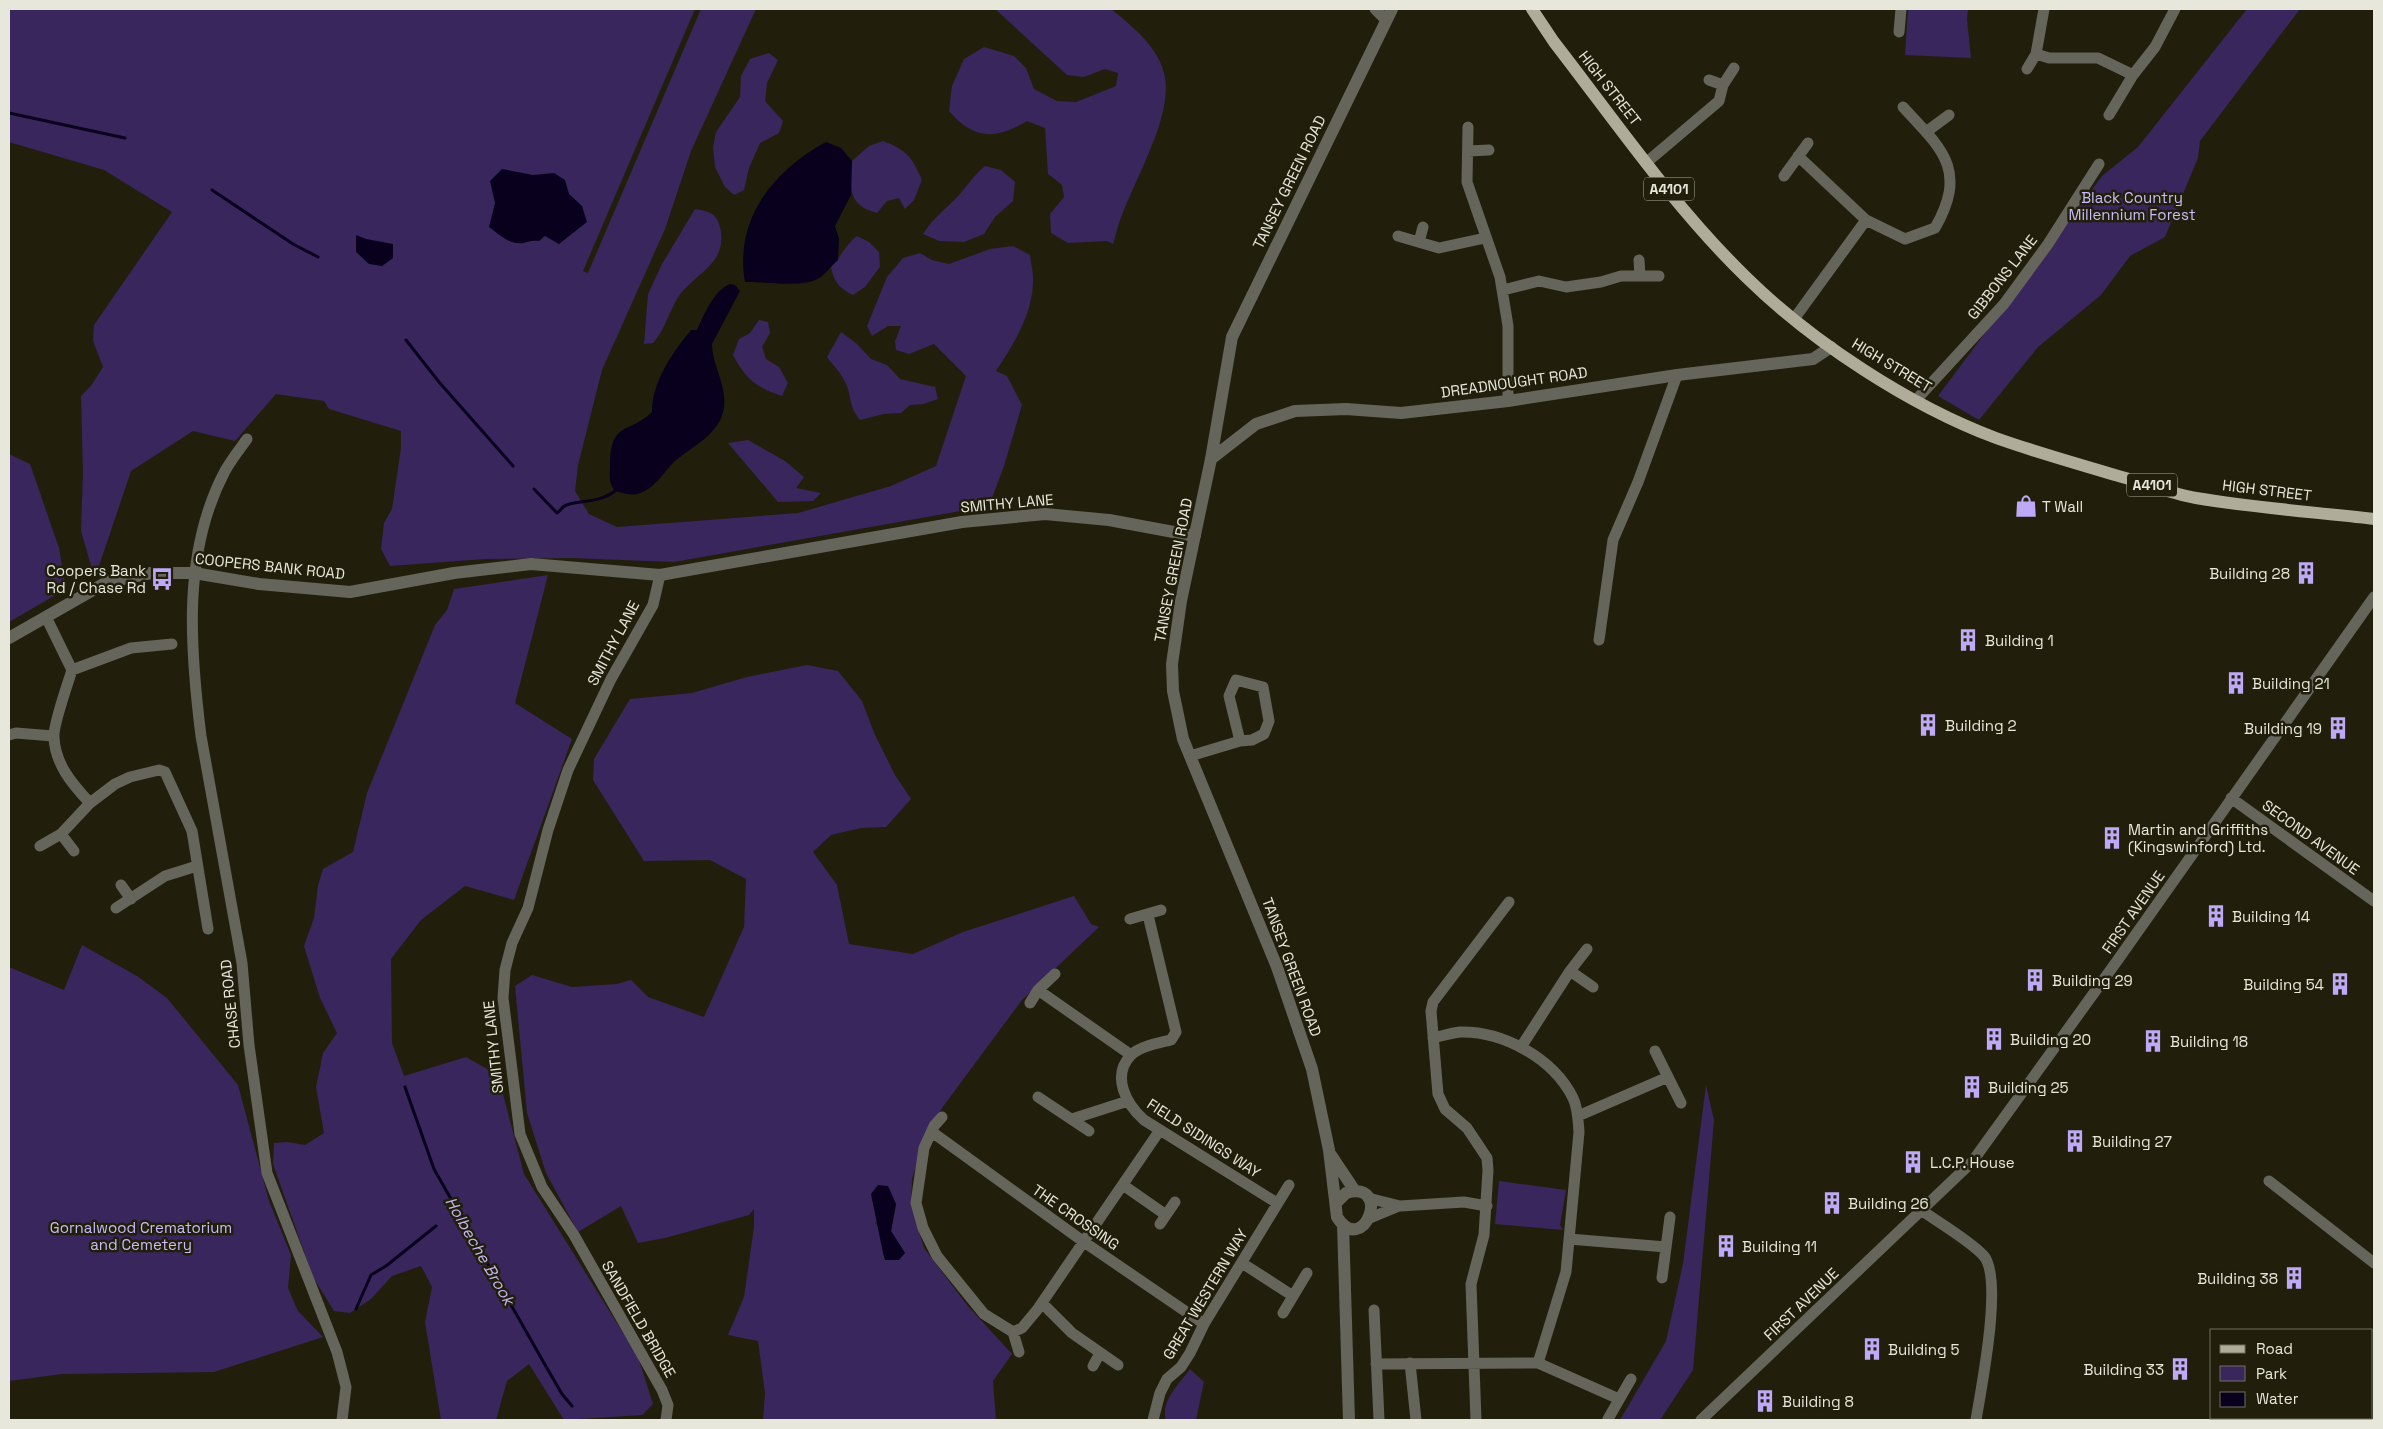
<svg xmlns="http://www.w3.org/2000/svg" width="2383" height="1429" viewBox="0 0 2383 1429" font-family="'Space Grotesk',sans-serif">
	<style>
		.green { fill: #38265d; fill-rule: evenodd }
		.water { fill: #08001c }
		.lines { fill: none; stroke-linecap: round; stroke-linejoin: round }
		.stream { stroke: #08001c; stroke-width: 3 }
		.minor { stroke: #66655b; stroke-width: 11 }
		.tertiary { stroke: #66655b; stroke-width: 12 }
		.primary { stroke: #afad99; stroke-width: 12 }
		.labels { text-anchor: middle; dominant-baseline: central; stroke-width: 5; stroke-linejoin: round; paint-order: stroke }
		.shield { fill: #211f0b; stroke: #acab9d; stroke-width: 1 }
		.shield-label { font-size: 14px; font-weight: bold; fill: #e8e7db }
		.street-label { font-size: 15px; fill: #e8e7db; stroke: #211f0b }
		.park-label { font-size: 15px; fill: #cabbfa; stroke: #211f0b }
		.poi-label { font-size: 15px; fill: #e8e7db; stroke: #211f0b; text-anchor: start }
		.water-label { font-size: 16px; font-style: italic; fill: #c5b6f4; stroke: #211f0b }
	</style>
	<rect width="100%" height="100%" fill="#211f0b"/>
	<path class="green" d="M9,9H695L583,271L588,273L701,9H756L691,151L665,229L602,370L578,465L575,491L589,514L617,527L798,513L891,486L936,466L966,376L934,344L909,354L896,350L895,341L901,326H888L872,336L867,326L887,277L903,258L920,253L932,260L949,264L990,249L1013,246L1030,255C1031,263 1033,271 1033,278C1034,312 1014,344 996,371L1007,376L1022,405L1004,466L989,506L674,562L571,558L485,559L390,566L381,549L384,523L392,509L401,448V431L329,409L324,401L276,394L235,441L193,431L131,471L99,566L101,576L92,569L81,531L83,473L81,396L91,386L103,367L93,341L94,325L172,212L104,170L9,142Z
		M995,9H1111C1132,26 1160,48 1165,77C1172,117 1136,177 1122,215C1118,224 1116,234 1113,244L1107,241L1068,243L1051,233L1050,214L1064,197L1062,185L1048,174L1045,128L1027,121C995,140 974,140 949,111L952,86L964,59L984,47L1014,56L1026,68L1034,89L1057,101L1076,102L1116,86L1118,73L1105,69L1084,77L1067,75Z
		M1908,9H1968L1967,19L1971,58L1905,55Z
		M2247,9H2300L2200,141L2198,158L2165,237L2130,256L2101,295L2038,347L1979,420L1938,396L2102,176L2138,147Z
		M769,53L778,60L767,83L765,101L783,121L779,133L760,143L749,168L744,190L734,195L725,187L715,167L713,147L716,132L740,97L741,76L750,59Z
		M883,141C907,150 912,157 922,180L914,200L905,209L899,198L887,201L877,213C846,205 851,187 852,161L869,146Z
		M985,166L1001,170L1015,182L1013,201L995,217L984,234L964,242L939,241L923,234C935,216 944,211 958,196C968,185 974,175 985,166Z
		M695,209C708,211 717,213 720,227C729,265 693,273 677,299C668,314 665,330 653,343L644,344L648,294L662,264Z
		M857,236L869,242L879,252L880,267L865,287L853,295C839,288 834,282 831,267C842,256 844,246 857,236Z
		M759,320L768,322L770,333L762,347L766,359L779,367L788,383L782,396C755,387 746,379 733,355L739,339L750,333Z
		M841,332L856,343L871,359L887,365L900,379L935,387L938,399L923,404L910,405L901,413L884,414L860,420C847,404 853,396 844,380C840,372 832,364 827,357Z
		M748,440L785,461L804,477L796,488L821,493L813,501L778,502L728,443Z
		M9,454L30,464L59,548L66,589L9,622Z
		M548,575L515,703L572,739L514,900L465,886L421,920L391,959L392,1043L404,1076L466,1057L498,1075L524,1174L638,1357L653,1404L642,1415L564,1420L529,1364L507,1381L496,1420H441L425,1322L432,1287L421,1266L392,1276L371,1299L350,1313L334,1311L313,1277L273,1164L274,1143L287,1142L305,1145L324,1133L316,1087L323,1053L337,1033L320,998L304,946L314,918L318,885L323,869L353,852L367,793L435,625L447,610L454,589Z
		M807,665L838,671L862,701L875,735L895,775L911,799L886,827L861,828L831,835L813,852L837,885L849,944L913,954L963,932L1074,896L1091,924L1099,927L1022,1000L942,1108L924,1139L912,1179L911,1205L924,1248L967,1305L1012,1354L993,1381L996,1420H763L765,1393L758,1341L728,1335L744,1297L754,1227V1209L749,1215L665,1238L638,1243L621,1206L578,1232L546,1173L527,1113L515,986L532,975L572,987L617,984L631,980L648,997L704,1017L744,927L746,879L710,860L644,861L593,780L594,759L630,699L692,693L747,677ZM896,1204L891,1231L905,1253L875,1223Z
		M82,945L137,976L167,998L238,1085L269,1201L291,1255L288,1288L298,1311L323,1337L214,1372L62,1374L9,1381V967L64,990Z
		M1706,1085L1714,1120L1693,1370L1660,1420H1620L1666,1341L1683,1264Z
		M1499,1181L1566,1190L1560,1225L1563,1230L1495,1224Z
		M1190,1369L1204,1382L1196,1420H1166C1160,1401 1180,1383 1190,1369Z"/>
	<path class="water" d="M826,142L841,148L852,161L851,195L835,226L839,239L838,260C832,265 827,272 821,277C805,289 765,281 745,282C734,219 773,171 826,142Z
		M502,169L533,175L554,173L565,180L569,194L582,206L587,222L559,244L545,236L539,241C531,240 529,242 523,243C509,245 499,234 489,227L495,203L490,181Z
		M356,235L366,239L393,244V258L382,266L369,264L356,252Z
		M730,284L735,285L740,291L712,344C712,365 727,385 724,407C721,434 692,446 674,462C662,474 655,489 637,494C631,496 621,492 615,491C608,482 610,475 610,465C611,420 628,435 652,412C652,382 672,353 691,330H697C704,315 713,291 730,284Z
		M878,1185L888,1186L896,1204L891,1231L905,1253L899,1260H885L883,1253L871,1194Z"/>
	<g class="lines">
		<path class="stream" d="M9,113L125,138
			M212,190L293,244L318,257
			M406,340L439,382L513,466
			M534,489L557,513C560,511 561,509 563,507C573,499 597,505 615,491
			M405,1087L434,1169L544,1363L562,1394L572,1406
			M356,1309L371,1275L386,1266L436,1226"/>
		<path class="minor" d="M1375,9L1386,20
			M1899,32L1901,9
			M2036,54L2049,58H2098L2133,75
			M2027,69L2036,54L2044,9
			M1709,80L1723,85
			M2109,115L2133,75L2155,47L2175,9
			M1468,127L1467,182L1500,277L1508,326V401
			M1926,132L1949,115
			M1468,151L1489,150
			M1798,156L1866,220L1905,239L1935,228C1968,170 1942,149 1903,107
			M1647,162L1719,101L1723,85L1734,68
			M1784,176L1808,143
			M1398,236L1439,248L1485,238
			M1419,242L1423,227
			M1639,260L1640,276
			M1503,290L1539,281L1566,287L1601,282L1621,276H1659
			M1794,319L1866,220
			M1916,400L2004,304L2048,244L2099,164
			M247,439C239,450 231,460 225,471C182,552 190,648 201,736L242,963L249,1045L267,1173L337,1352L346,1387L342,1420
			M660,575L653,605L611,679L568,770L548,830L528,908L512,943L505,970L503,998L520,1134L542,1187L574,1235L662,1390L668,1405L666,1420
			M46,617L72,670C68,683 53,725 54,737C55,764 72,784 90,803
			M1599,640L1613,540L1638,482L1677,375
			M72,670L131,648L172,644
			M9,735L16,733L53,736
			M1190,756L1240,741L1252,740L1264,734L1269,721L1263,687L1236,680L1229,696L1240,741
			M2231,798L2374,901
			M61,834L74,851
			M40,846L61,834L90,803L115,784L130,777L159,770L165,772L192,831L208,929
			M121,885L131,899
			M116,908L165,876L197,866
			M1148,915L1176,1032L1171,1040C1159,1043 1140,1046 1131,1055C1111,1076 1126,1104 1144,1120L1277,1203
			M1130,919L1161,910
			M1570,971L1593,987
			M1038,990L1131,1055
			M1030,1003L1038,990L1055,974
			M1433,1038C1442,1036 1451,1033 1460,1032C1503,1031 1553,1058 1573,1098C1578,1108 1578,1120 1579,1132L1566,1272L1538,1363
			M1521,1047L1570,971L1587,949
			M1655,1051L1681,1103
			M1038,1097L1089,1131
			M1578,1116L1668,1077
			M942,1117L934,1126L924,1148L916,1203L923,1228L937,1256L984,1314L1013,1332
			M1072,1119L1128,1101
			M932,1132L1084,1242L1204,1324
			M2269,1181L2374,1263
			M1123,1185L1166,1215
			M1368,1198L1400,1206L1464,1202L1487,1206
			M1921,1210C1938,1222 1969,1240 1983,1255C2004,1276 1981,1389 1976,1420
			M1370,1218L1399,1206
			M1160,1224L1175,1202
			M1569,1239L1666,1247
			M1242,1263L1293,1296
			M1662,1278L1670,1217
			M1042,1303L1072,1333L1118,1365
			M1374,1310L1379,1420
			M1283,1313L1307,1273
			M1013,1332L1022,1328L1037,1310L1160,1130
			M1013,1332L1019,1352
			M1410,1363L1416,1420
			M1376,1364L1538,1363L1619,1399
			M1093,1366L1100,1353
			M1608,1419L1631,1379
			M1153,1420L1160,1393L1167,1379L1181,1367L1190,1353L1204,1324L1289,1185
			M1476,1420L1471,1284L1484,1235L1488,1170L1487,1158L1467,1128L1445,1109L1438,1094L1431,1011L1433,1002L1509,902
			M1701,1420L1972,1162L2117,961L2374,597"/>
		<path class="tertiary" d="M1211,459L1256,424L1295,411L1346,409L1401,413L1508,401L1677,375L1813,359L1831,347
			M9,638L107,582L151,573H194L259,584L350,592L454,573L531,564L660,575L962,522L1045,514L1109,520L1195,536
			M1331,1155L1355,1191
			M1337,1202L1346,1193C1393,1179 1364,1259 1337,1217L1329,1150L1312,1069L1277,967L1183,739L1173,691L1172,664L1181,601L1211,459L1232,337L1392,9
			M1343,1224L1349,1420"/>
		<path class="primary" d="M1532,9L1554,42C1616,122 1674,207 1746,277C1811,341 1910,406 1996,438C2035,452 2075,463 2115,475C2142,482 2169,493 2196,498C2255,508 2315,512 2374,519"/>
	</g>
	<defs>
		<symbol id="shop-bare" viewBox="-9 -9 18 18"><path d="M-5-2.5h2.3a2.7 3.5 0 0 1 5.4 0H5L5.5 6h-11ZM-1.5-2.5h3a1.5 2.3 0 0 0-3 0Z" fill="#bda9f5" stroke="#211f0b" stroke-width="2.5" paint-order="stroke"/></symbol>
		<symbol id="building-bare" viewBox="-9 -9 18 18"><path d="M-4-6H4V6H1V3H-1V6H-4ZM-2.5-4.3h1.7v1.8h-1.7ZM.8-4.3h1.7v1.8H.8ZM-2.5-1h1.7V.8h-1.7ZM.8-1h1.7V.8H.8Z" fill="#bda9f5" stroke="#211f0b" stroke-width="2.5" paint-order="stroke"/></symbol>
		<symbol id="bus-bare" viewBox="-9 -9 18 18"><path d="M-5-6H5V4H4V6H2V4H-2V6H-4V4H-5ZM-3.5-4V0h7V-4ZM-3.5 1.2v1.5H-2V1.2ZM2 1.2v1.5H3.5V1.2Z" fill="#bda9f5" stroke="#211f0b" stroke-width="2.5" paint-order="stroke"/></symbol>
	</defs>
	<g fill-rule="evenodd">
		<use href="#shop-bare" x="2010" y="490" width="32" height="32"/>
		<use href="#building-bare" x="2290" y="557" width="32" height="32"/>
		<use href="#bus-bare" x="146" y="563" width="32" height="32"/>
		<use href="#building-bare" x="1952" y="624" width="32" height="32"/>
		<use href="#building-bare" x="2220" y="667" width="32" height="32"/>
		<use href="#building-bare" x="1912" y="709" width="32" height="32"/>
		<use href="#building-bare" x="2322" y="712" width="32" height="32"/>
		<use href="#building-bare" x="2096" y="822" width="32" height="32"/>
		<use href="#building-bare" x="2200" y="900" width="32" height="32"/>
		<use href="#building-bare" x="2019" y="964" width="32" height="32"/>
		<use href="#building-bare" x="2324" y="968" width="32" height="32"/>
		<use href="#building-bare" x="1978" y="1023" width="32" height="32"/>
		<use href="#building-bare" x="2137" y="1025" width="32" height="32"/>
		<use href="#building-bare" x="1956" y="1071" width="32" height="32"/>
		<use href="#building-bare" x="2059" y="1125" width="32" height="32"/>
		<use href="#building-bare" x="1897" y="1146" width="32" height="32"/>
		<use href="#building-bare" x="1816" y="1187" width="32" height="32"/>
		<use href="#building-bare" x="1710" y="1230" width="32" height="32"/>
		<use href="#building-bare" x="2278" y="1262" width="32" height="32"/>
		<use href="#building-bare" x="1856" y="1333" width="32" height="32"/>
		<use href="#building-bare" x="2164" y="1353" width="32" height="32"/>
		<use href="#building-bare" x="1749" y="1385" width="32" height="32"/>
	</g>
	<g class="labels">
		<g class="shield">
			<rect x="1644" y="177.5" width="50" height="23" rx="4"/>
			<rect x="2127" y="473.5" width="50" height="23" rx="4"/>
		</g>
		<g class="shield-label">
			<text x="1669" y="189">A4101</text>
			<text x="2152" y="485">A4101</text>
		</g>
		<g class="street-label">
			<text transform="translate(1610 88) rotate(52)">HIGH STREET</text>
			<text transform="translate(1289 182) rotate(-64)">TANSEY GREEN ROAD</text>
			<text transform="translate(2002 277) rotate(-52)">GIBBONS LANE</text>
			<text transform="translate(1892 365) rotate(31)">HIGH STREET</text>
			<text transform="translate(1514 382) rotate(-8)">DREADNOUGHT ROAD</text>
			<text transform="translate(2267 490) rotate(7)">HIGH STREET</text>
			<text transform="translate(1007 503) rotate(-5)">SMITHY LANE</text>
			<text transform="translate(270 566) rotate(6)">COOPERS BANK ROAD</text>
			<text transform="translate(1173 570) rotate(-79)">TANSEY GREEN ROAD</text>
			<text transform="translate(613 643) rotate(-62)">SMITHY LANE</text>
			<text transform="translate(2311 837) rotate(36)">SECOND AVENUE</text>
			<text transform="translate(2133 912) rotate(-55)">FIRST AVENUE</text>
			<text transform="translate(1292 967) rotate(70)">TANSEY GREEN ROAD</text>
			<text transform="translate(230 1004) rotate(-96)">CHASE ROAD</text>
			<text transform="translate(493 1047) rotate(-96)">SMITHY LANE</text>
			<text transform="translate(1204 1138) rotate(33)">FIELD SIDINGS WAY</text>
			<text transform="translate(1076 1217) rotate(35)">THE CROSSING</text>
			<text transform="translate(1205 1294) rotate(-59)">GREAT WESTERN WAY</text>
			<text transform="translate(1801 1304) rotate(-44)">FIRST AVENUE</text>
			<text transform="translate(639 1319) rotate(60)">SANDFIELD BRIDGE</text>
		</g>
		<g class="park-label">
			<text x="2132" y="197">Black Country<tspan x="2132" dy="17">Millennium Forest</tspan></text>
			<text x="141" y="1227">Gornalwood Crematorium<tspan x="141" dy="17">and Cemetery</tspan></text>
		</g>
		<g class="poi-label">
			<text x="2042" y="506">T Wall</text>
			<text x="146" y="570" text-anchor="end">Coopers Bank<tspan x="146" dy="17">Rd / Chase Rd</tspan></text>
			<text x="2290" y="573" text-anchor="end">Building 28</text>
			<text x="1985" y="640">Building 1</text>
			<text x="2252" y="683">Building 21</text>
			<text x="1945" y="725">Building 2</text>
			<text x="2322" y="728" text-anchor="end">Building 19</text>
			<text x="2128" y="829">Martin and Griffiths<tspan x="2128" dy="17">(Kingswinford) Ltd.</tspan></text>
			<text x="2232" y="916">Building 14</text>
			<text x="2052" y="980">Building 29</text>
			<text x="2324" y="984" text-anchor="end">Building 54</text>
			<text x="2010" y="1039">Building 20</text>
			<text x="2170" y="1041">Building 18</text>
			<text x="1988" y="1087">Building 25</text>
			<text x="2092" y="1141">Building 27</text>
			<text x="1930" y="1162">L.C.P. House</text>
			<text x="1848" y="1203">Building 26</text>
			<text x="1742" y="1246">Building 11</text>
			<text x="2278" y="1278" text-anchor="end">Building 38</text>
			<text x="1888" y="1349">Building 5</text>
			<text x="2164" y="1369" text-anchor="end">Building 33</text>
			<text x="1782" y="1401">Building 8</text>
		</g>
		<g class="water-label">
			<text transform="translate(480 1251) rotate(60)">Holbeche Brook</text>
		</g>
	</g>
	<rect width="2383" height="1429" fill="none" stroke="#e8e7db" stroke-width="20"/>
	<rect x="2210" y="1329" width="162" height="90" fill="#211f0b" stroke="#716f5e"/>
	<rect x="2220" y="1345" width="25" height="8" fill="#afad99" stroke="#716f5e"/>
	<text x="2256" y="1354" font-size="15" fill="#e8e7db">Road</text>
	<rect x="2220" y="1366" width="25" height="15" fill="#38265d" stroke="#716f5e"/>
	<text x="2256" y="1379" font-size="15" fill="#e8e7db">Park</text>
	<rect x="2220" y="1392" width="25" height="15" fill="#08001c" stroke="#716f5e"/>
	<text x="2256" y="1404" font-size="15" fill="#e8e7db">Water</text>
</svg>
